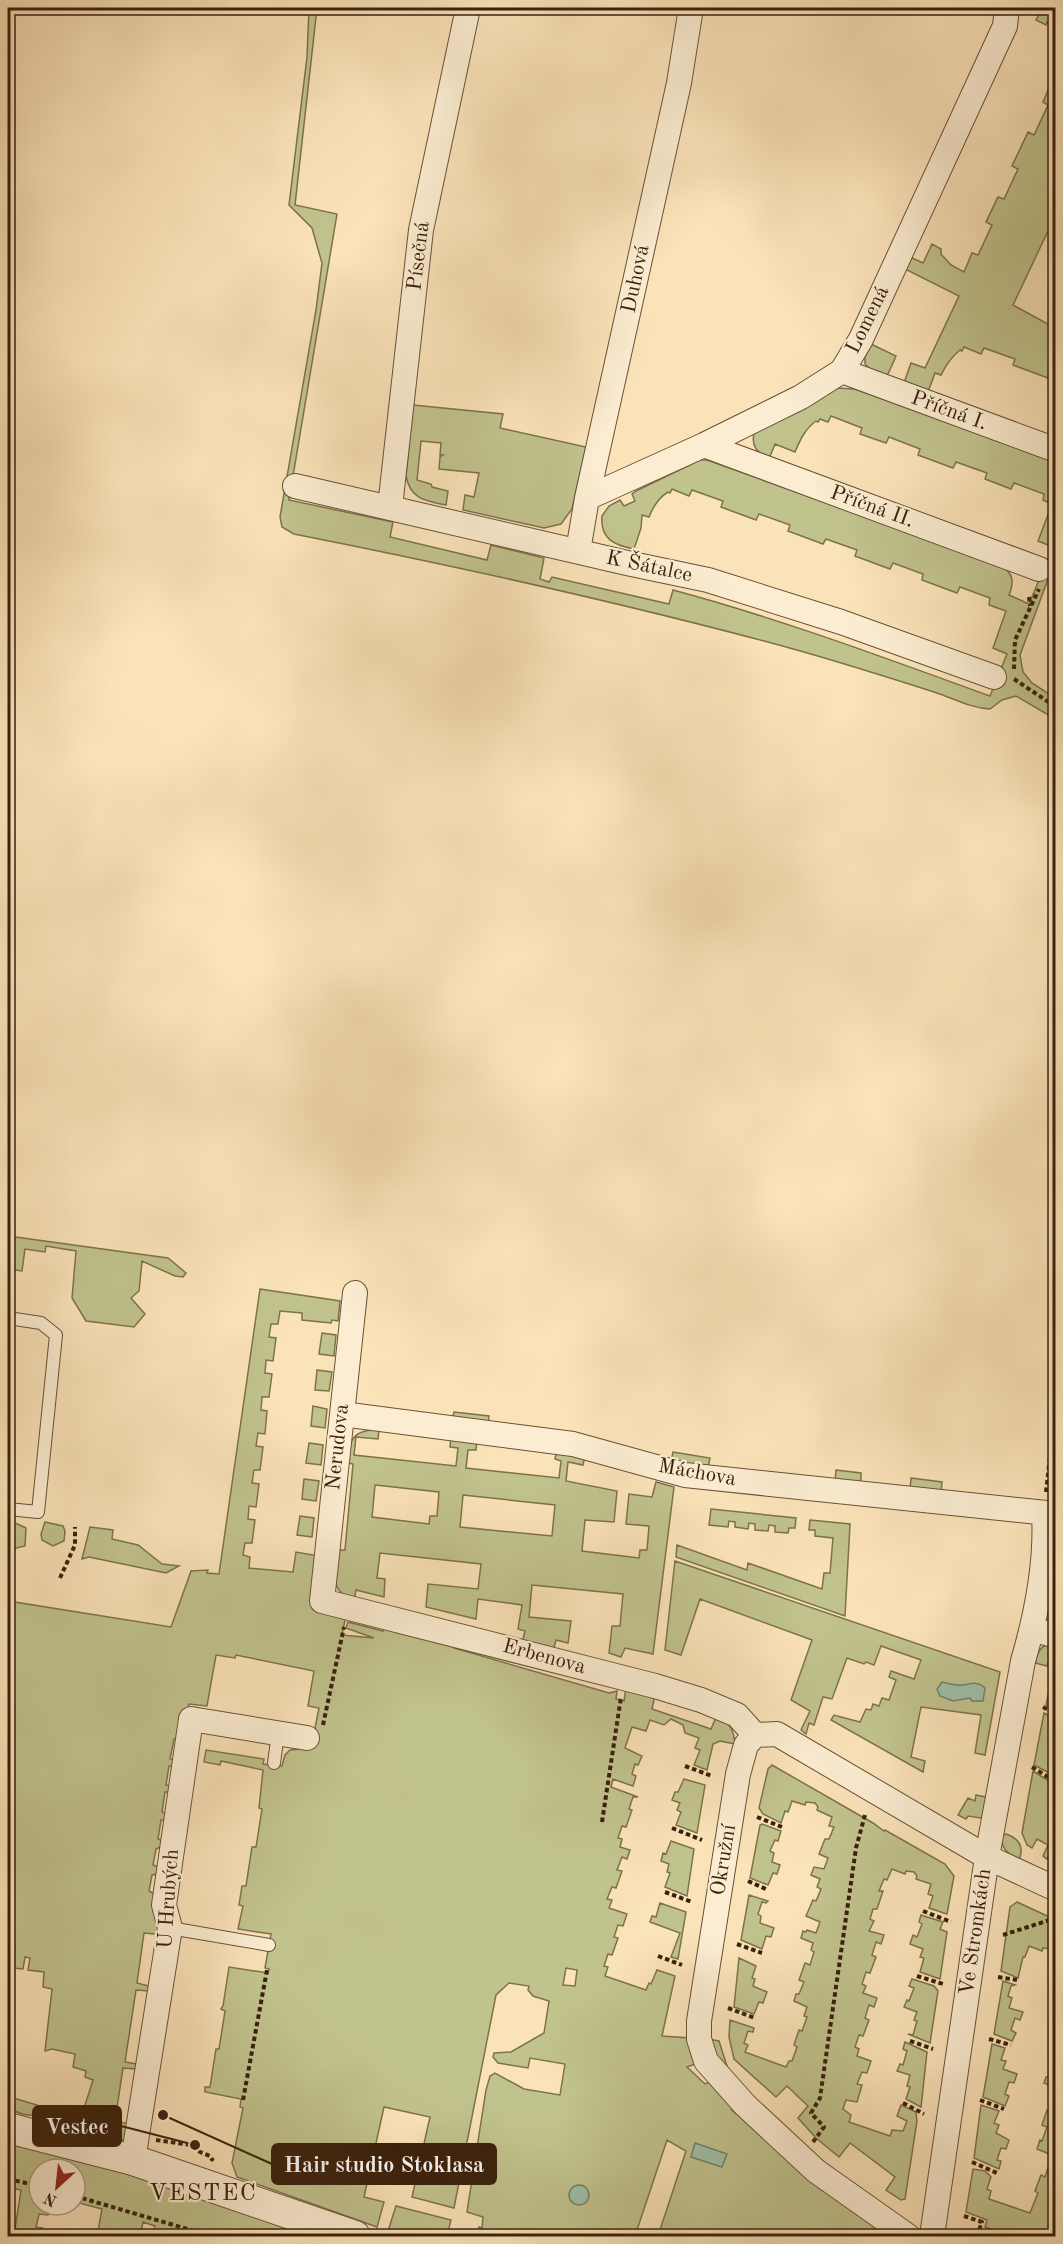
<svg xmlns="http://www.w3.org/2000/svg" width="1063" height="2244" viewBox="0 0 1063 2244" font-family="'Old Standard TT',serif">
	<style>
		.green { fill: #c1c38d; stroke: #7d724c; stroke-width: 1.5; fill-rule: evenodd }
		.water { fill: #9fbfab; stroke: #767f6b; stroke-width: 1.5 }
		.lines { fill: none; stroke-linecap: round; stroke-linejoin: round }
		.service-casing { stroke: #6a5137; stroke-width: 14 }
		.minor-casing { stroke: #6a5137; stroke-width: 26 }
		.tertiary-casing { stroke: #6a5137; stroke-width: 32 }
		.path { stroke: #39200c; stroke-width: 4; stroke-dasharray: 4.5 3; stroke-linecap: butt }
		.service { stroke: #fcedd2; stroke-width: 12 }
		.minor { stroke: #fcedd2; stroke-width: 24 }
		.tertiary { stroke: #fcedd2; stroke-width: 30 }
		.labels { text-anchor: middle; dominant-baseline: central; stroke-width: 4.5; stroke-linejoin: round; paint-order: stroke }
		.street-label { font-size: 21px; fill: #39200c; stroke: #fcedd2 }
		.quarter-label { font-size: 24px; letter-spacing: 1.5px; fill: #39200c; stroke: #fcedd2 }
		.leader { fill: none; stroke: #39200c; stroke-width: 2 }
		.callout-dot { fill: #39200c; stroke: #fcedd2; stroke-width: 2 }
		.callout { fill: #39200c; stroke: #39200c; stroke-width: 2 }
		.callout-label { font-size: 22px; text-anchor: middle; font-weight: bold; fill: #fff }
	</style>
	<rect width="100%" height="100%" fill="#fbe3b9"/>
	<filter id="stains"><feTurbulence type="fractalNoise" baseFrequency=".00333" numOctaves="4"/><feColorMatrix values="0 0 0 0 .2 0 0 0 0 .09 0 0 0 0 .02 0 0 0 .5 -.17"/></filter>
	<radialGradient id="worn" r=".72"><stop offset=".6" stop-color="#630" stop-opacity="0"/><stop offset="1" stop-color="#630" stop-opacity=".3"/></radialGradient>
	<path class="green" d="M309,8H317L295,205L337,214L289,500L393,522L390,537L487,560L491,545L544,558L540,579L549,582L552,577L669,604L673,590C781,619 885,658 990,696L1007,654L993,648L1006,611L989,605L990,598L960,587L957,593L922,580L923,574L893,563L890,569L855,556L857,550L826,539L823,544L788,531L790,525L759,514L756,520L721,507L723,501L692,490L689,496L672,489L670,493L668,492C658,498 653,507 649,517L642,515L641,528L634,549C614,545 600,539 602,516L609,506L620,500L624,506L635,501L632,494L636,491L700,460H707L1001,566C1014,573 1014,583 1009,595L1029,604L1053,547L1038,541L1052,504L1043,500L1044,494L1014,483L1011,489L985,479L987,473L956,462L953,468L918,455L920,449L889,437L886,443L860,434L862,428L831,416L828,422L820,419L818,422L816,421C805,429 800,440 795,452L775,444L769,459C757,452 751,447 754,433L814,403L837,388L855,389L1047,459L1055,466V560L1020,655L1023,672L1032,683L1055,698V719L1016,696L1002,700L990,709C970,708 953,698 934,692C878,674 821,656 764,641C609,600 451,565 294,534L282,527L280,517L316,310L322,263L312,228L289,205L307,57Z
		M1033,8H1055V22H1047L1046,25L1036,20L1041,11Z
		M1054,76L1055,216L1013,305L1055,328V374L1050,372L1048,378L1013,365L1015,359L984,348L981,354L964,347L962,351L960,350C951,357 946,365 941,375L935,373L928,392L904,383L911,363L925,368L959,296L905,269L910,257L923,263L932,244L941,249V254L951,265L964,272L972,253L978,255L992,225L986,222L998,197L1004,199L1018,169L1012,166L1028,132L1034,135L1048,105L1043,102Z
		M871,344L896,356L888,374L884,376L870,369L865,364V357Z
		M413,405L503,414L500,428L586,447L572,509L561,524L544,528L463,510L465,495L474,497L479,473L439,469L440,457L443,455H440L441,443L421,441L417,480L431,484L432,487L448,491L446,505C426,501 410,499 406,476Z
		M8,1236L168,1258L186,1273L183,1277L175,1276L142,1261L139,1291L131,1298L145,1314L134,1327L86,1321L72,1298L76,1251L46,1246L45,1252L25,1249L22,1271L8,1269Z
		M260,1289L340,1301L338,1321L332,1320L331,1323L302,1320V1313L280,1311L278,1324H271L269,1337L276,1338L273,1361L266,1360L265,1373L272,1374L269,1397H262L261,1410L267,1411L265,1434L258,1433L256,1446L263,1447L260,1470H254L252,1483L259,1484L256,1507L249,1506L248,1519L255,1520L252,1543H245L243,1555L250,1557L249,1568L293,1572L296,1552L319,1556L312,1606L346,1615L342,1635L374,1638L346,1628L348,1622L383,1631L385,1625L455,1642L454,1648L609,1693L617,1691L616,1699L624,1701L626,1688L655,1695L652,1709L711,1729L717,1715C729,1723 734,1729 735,1744L720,1741L713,1744L707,1770L694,1765L700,1750L695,1748L699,1738L685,1733L683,1725L671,1719L664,1725L650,1720L646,1731L632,1727L625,1748L642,1756L638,1765L635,1764L632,1774L636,1776L633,1786L613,1779L611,1787L638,1797H633L629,1809L632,1810L626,1827L622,1826L618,1838L622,1839L620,1847L630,1850L627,1859L622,1857L617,1870L622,1871L616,1888L612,1887L607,1899L612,1900L609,1908L627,1914L623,1926L618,1925L614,1937L618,1938L612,1955L608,1954L604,1966L608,1967L605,1976L646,1990L649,1983L651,1984L657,1970L675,1976L662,2036L690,2038L698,2063L687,2067L705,2084L710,2082L733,2107L731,2109L736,2114L739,2113L890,2236H658L686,2151L667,2140L635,2236H476L479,2227L482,2228L483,2217L467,2212L486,2090L490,2076L495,2073L524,2089L560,2095L565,2064L530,2058L528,2068L498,2063L493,2057L494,2053L511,2052L544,2033L549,2001L533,1996L528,1990L529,1986L509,1983L496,1995L454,2208L412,2197L430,2117L384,2107L364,2197L384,2202L377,2227L237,2177L232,2163L243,2108L240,2107L241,2099L205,2092V2087H210L216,2049H219L225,2011L221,2009L223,2006L229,1967L268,1973L269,1969L265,1968L271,1934L238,1929L243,1906L239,1905L242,1886H246L252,1847H256L262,1809L259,1808L263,1770L221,1761L220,1765L204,1762L206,1750L264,1759L263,1764L282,1766L285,1755L290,1750L311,1748L319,1708L308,1706L314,1671L236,1655L235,1658L216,1655L207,1706L189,1704L177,1739H174L170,1759L176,1760L174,1766H169L166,1785L171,1786V1792H165L162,1812L166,1813V1820H161L158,1839L162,1840V1846L156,1849L153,1865L159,1867L157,1874L152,1875L149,1891L155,1894L158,1932L155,1934L144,1933L137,1983L149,1986V1991L136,1990L125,2062L137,2064L136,2069L123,2068L115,2121L130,2124L125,2141L54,2122V2110L81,2118L93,2080L85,2077L86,2071L73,2067L75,2054L52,2049L45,2051L52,1989L43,1987L44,1972L28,1970L30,1958L25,1957L23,1969L13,1968L15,1945L13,1939L8,1937V1601L171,1627L191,1571L208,1570L207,1573L219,1574ZM566,1968L577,1970L575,1986L563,1985Z
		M322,1333L336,1335L334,1356L319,1354Z
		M317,1370L332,1372L329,1391L315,1390Z
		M313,1406L327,1409L325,1428L311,1426Z
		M454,1412L489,1416L488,1427L452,1422Z
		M379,1430L378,1439L356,1437L354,1455L456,1466L458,1448L450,1447L451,1436L477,1439L476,1450H468L466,1468L559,1478L561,1461L555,1459L557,1450L585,1456L583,1465L568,1462L566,1481L617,1491L614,1522L585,1520L582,1551L639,1558L640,1550H647L649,1526L626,1524L629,1494L652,1497L656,1482L674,1487L653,1654L625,1648L621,1657L609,1653L612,1626H620L623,1594L532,1585L529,1617L571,1621L568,1643L556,1640L553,1651L522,1643L525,1631L518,1629L522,1605L478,1599L476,1619L426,1607L428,1584L478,1589L481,1564L380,1553L377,1578L385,1579L384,1597L356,1590L354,1601C328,1589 335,1575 334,1550H345L353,1464L344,1462C351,1440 352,1429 379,1430ZM375,1485L439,1492L437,1516H430L429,1524L372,1517ZM463,1495L555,1505L552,1536L460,1527Z
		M309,1443L323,1445L321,1465L306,1463Z
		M673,1452L710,1458L708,1468L671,1462Z
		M836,1470L861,1473V1485L835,1482Z
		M911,1478L942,1482L941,1494L910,1490Z
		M304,1479L319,1481L316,1501L302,1499Z
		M711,1509L796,1518L795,1528H789L788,1533L775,1532V1526L769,1525L768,1531L755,1530V1524L749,1523L748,1529L735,1527V1522L729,1521L728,1527L709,1525Z
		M300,1516L314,1518L312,1537L297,1535Z
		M810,1520L850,1524L845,1616L676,1557L677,1545L747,1570L748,1563L822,1589L824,1573H830L833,1538L815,1536V1530H809Z
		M11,1521L26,1528L25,1546L12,1549L9,1553L12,1560L8,1580V1527Z
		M45,1522L63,1526L65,1531L64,1541L53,1546L42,1540L41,1534Z
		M90,1527L113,1530L112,1539L138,1545L162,1564L179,1566L166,1573L89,1557L82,1559Z
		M675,1561L1000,1672L985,1755L975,1753L981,1715L921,1707L911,1757L925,1761L923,1772L831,1720L834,1715L860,1722L866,1709L871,1710L873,1704L879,1706L882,1698L889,1700L896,1680L889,1677L891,1671L914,1679L921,1660L881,1646L874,1665L866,1662L864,1664L847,1658L832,1699L823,1697L814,1725L809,1723L806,1734L801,1730L810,1711L791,1700L812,1640L700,1599L681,1655L665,1650Z
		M1055,1642V1656L1050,1659L1047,1666L1035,1663C1038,1649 1042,1645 1055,1642Z
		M1055,1662V1709L1046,1705Z
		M1044,1713L1055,1719V1776L1034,1765Z
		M772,1765L873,1823L884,1831L885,1830L945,1864L954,1876L947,1914L929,1908L933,1896L928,1894L931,1884L916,1879L917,1876L914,1872L906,1871L905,1874L892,1869L887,1880L884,1879L879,1891H883L877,1909H873L870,1919L874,1921L869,1931L884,1935L881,1944L876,1942L872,1955L876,1957L870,1973L866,1972L862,1984L866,1986L863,1993L877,1998L874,2007L869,2005L865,2018L869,2020L863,2036L859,2035L855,2047L859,2049L857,2056L871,2061L867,2073L862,2072L857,2084L862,2085L857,2102L846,2100L843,2109L851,2115L849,2122L890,2136L892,2130L903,2131L907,2121L897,2116L901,2105L916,2112L917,2121L905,2199L901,2200L886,2190L895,2177L850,2143L839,2157L816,2138L798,2118L808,2106L787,2086L776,2097L734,2059L729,2037L730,2020L754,2028L753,2032L748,2031L744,2043L748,2045L745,2052L786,2067L789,2061H792L797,2047L794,2045L799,2030L802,2031L807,2017L804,2016L807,2007L794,2001L796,1994H799L804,1982L799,1980L805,1963L810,1965L814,1952L811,1950L813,1943L801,1938L803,1931L806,1932L807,1930L816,1933L820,1922L806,1916L813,1900L816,1901L821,1889L817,1887L820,1879L811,1875L814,1867L824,1869L828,1858L819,1854L825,1839H829L834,1827L829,1826L832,1817L817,1810L818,1807L815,1803L806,1802L805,1805L792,1801L788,1812L785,1811L781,1823L763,1814L759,1808L768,1769Z
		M1033,1771L1055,1785V1795L1049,1807L1053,1809L1050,1818L1055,1821V1843L1047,1859L1043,1856L1048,1845L1037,1839L1032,1848L1027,1845L1022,1833Z
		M684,1779L705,1785L697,1833L676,1825L681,1812L677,1810L680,1803L672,1800L675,1792H678Z
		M976,1795L991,1798L987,1819L968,1816L966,1819L958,1815L968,1798L975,1801Z
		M762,1824L781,1831L778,1841L775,1840L770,1851L774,1853L772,1862L780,1865L777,1874L773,1873L768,1885L750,1878L760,1825Z
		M1006,1834C1018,1838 1025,1846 1019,1860C1008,1854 1000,1848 1002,1835Z
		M671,1841L694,1849L687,1896L665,1887L670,1873L667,1872L669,1864L661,1861L663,1853L666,1854Z
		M749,1895L768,1901L766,1903L762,1902L758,1914L761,1916L760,1923L774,1928L771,1937L766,1936L762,1949L741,1940Z
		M1017,1902L1056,1920L1055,1956L1052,1949L1043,1948L1042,1951L1029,1946L1025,1957H1023L1018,1978L1001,1971L1010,1907Z
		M660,1903L686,1912L678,1959L671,1957L680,1933L650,1922L652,1916L656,1917Z
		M921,1915L943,1922L940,1929L947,1932L940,1979L920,1972L924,1958L920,1957L923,1949L910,1944L913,1935L917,1937L922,1924L919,1922Z
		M739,1958L756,1966L752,1978L755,1979L753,1986L767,1992L763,2003L759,2002L754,2014L734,2007Z
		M912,1979L934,1986L938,1991L930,2043L908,2034L913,2035L917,2021L914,2020L917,2012L904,2007L907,2000L909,2001L914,1988L909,1986Z
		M1003,1981L1015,1985L1011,1986L1008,1996L1012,1998L1009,2008L1023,2012L1020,2020L1015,2018L1011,2030L1016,2033L1012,2041L994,2034Z
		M708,2039L719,2041L727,2066L724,2069Z
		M905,2042L927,2052L921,2107L906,2099L910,2087L907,2086L910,2075L897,2071L900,2064L903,2065L907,2051L903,2049Z
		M992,2044L1005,2048L1001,2060L1006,2061L1003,2069L1017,2074L1014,2083L1009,2082L1005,2094L1009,2096L1005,2106L983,2097Z
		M1054,2046H1056L1055,2087L1044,2083L1046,2077H1049L1054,2064L1049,2062Z
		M10,2097L37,2105L35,2115C26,2116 17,2113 9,2108Z
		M1055,2102V2236H1012L985,2227L987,2220L966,2212L973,2169L985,2171L991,2177L987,2189L991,2191L989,2199L1030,2213L1038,2193L1035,2191L1041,2175L1045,2177L1052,2155L1037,2149L1040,2140L1042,2141L1047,2127L1042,2125L1047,2110L1052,2111Z
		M981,2105L999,2111L994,2123L999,2125L996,2133L1009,2140L1006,2149L1001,2148L997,2160L1001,2161L999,2169L974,2158Z
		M16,2138L327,2236H189L172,2231L170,2236H152L155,2226L143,2222L140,2236H97L102,2209L75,2202V2169H39L37,2205L49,2208L48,2215L39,2214L36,2227L43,2228L41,2236H14L21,2190L10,2188L8,2206V2144H10Z
		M396,2206L451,2220L447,2236H405L388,2231Z"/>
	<path class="water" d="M942,1682C947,1683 952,1685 957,1685C968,1686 976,1679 985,1688L983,1701H972L970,1698L953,1701L940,1696L937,1689Z
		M695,2143L727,2154L722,2167L691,2157Z
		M569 2195a10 10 0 1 1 20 0a10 10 0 1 1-20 0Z"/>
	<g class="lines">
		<defs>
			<path id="service" d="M8,1318L41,1323L56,1335L38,1512L8,1509
				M274,1763L278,1733
				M170,1928L269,1945"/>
			<path id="minor" d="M842,371L1056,450
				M704,445L1039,569
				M295,486L627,563L708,580L841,622L994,677
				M587,498L704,445L801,397L842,371L861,339L1005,26L1007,8
				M390,507L421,230L468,8
				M578,551L587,498L679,83L691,8
				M355,1293L322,1601L655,1686L701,1700L737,1715L755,1735
				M342,1414L573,1444L685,1475L1056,1514
				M1032,1629L1056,1636
				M133,2160L170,1928L164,1905L191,1719L307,1738
				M908,2236L816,2171L745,2105L706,2061L699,2039V2021L738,1774L746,1745L755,1735L777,1734L987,1857L1056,1889
				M932,2236L987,1857L1023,1661C1037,1613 1047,1563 1044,1513"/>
			<path id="tertiary" d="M8,2128L133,2160L355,2236"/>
		</defs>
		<use href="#service" class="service-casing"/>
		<use href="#minor" class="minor-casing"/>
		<use href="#tertiary" class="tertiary-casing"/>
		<path class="path" d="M1029,597L1030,606
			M1014,669L1015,640L1039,589
			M1014,679L1056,707
			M1046,1492L1056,1404
			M60,1578L75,1545V1527
			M1043,1707L1056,1714
			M323,1725L344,1627
			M685,1766L712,1776
			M1032,1767L1056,1782
			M757,1817L782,1827
			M602,1822L621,1697
			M672,1828L702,1840
			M748,1881L768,1890
			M665,1892L692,1902
			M923,1911L951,1922
			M1003,1935L1056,1918
			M737,1944L762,1953
			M658,1956L682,1965
			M8,1958V1973
			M917,1976L943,1984
			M998,1977L1017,1980
			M728,2008L755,2018
			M989,2039L1011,2045
			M910,2041L933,2049
			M243,2100L267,1970
			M980,2100L1004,2109
			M903,2103L924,2114
			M156,2140L191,2145L200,2152L210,2156L213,2161
			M813,2142L824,2127L811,2113L820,2098L856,1848L865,1815
			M972,2162L997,2173
			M8,2179L39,2186
			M75,2196L211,2236
			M964,2216L982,2222L977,2236"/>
		<use href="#service" class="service"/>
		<use href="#minor" class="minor"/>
		<use href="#tertiary" class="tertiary"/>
	</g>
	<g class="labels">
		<g class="street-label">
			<text transform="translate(419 256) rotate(-83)">Písečná</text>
			<text transform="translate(636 279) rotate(-78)">Duhová</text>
			<text transform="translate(868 320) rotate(-64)">Lomená</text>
			<text transform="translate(949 411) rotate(20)">Příčná I.</text>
			<text transform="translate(872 507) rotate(20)">Příčná II.</text>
			<text transform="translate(649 567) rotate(12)">K Šátalce</text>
			<text transform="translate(338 1447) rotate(-84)">Nerudova</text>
			<text transform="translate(697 1473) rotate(10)">Máchova</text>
			<text transform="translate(544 1657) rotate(15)">Erbenova</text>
			<text transform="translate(724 1860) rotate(-81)">Okružní</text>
			<text transform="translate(169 1899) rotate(-86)">U Hrubých</text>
			<text transform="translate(976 1932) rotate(-82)">Ve Stromkách</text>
		</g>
		<g class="quarter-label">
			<text x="203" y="2194">VESTEC</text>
		</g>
	</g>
	<path class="leader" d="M195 2145L121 2126M163 2115L272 2164"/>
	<g class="callout-dot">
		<circle cx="195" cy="2145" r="6"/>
		<circle cx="163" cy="2115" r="6"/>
	</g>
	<g class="callout">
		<rect x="33" y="2106" width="88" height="40" rx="6"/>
		<rect x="272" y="2144" width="224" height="40" rx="6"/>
	</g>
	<g class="callout-label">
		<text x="77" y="2134">Vestec</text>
		<text x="384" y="2172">Hair studio Stoklasa</text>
	</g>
	<rect width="1063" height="2244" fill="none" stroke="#fbe3b9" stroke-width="30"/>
	<rect x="9" y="9" width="1045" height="2226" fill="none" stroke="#39200c" stroke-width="3"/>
	<rect x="15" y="15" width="1033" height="2214" fill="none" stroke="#39200c" stroke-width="1.5"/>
	<g transform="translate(57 2187) rotate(207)"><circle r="28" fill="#fcedd2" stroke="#ae9b83" stroke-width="1.5"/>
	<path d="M0-4.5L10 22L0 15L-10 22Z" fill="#8f2418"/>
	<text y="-9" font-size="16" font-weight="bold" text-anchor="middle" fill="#39200c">N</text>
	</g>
	<rect width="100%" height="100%" filter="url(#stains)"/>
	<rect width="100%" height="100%" fill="url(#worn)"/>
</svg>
